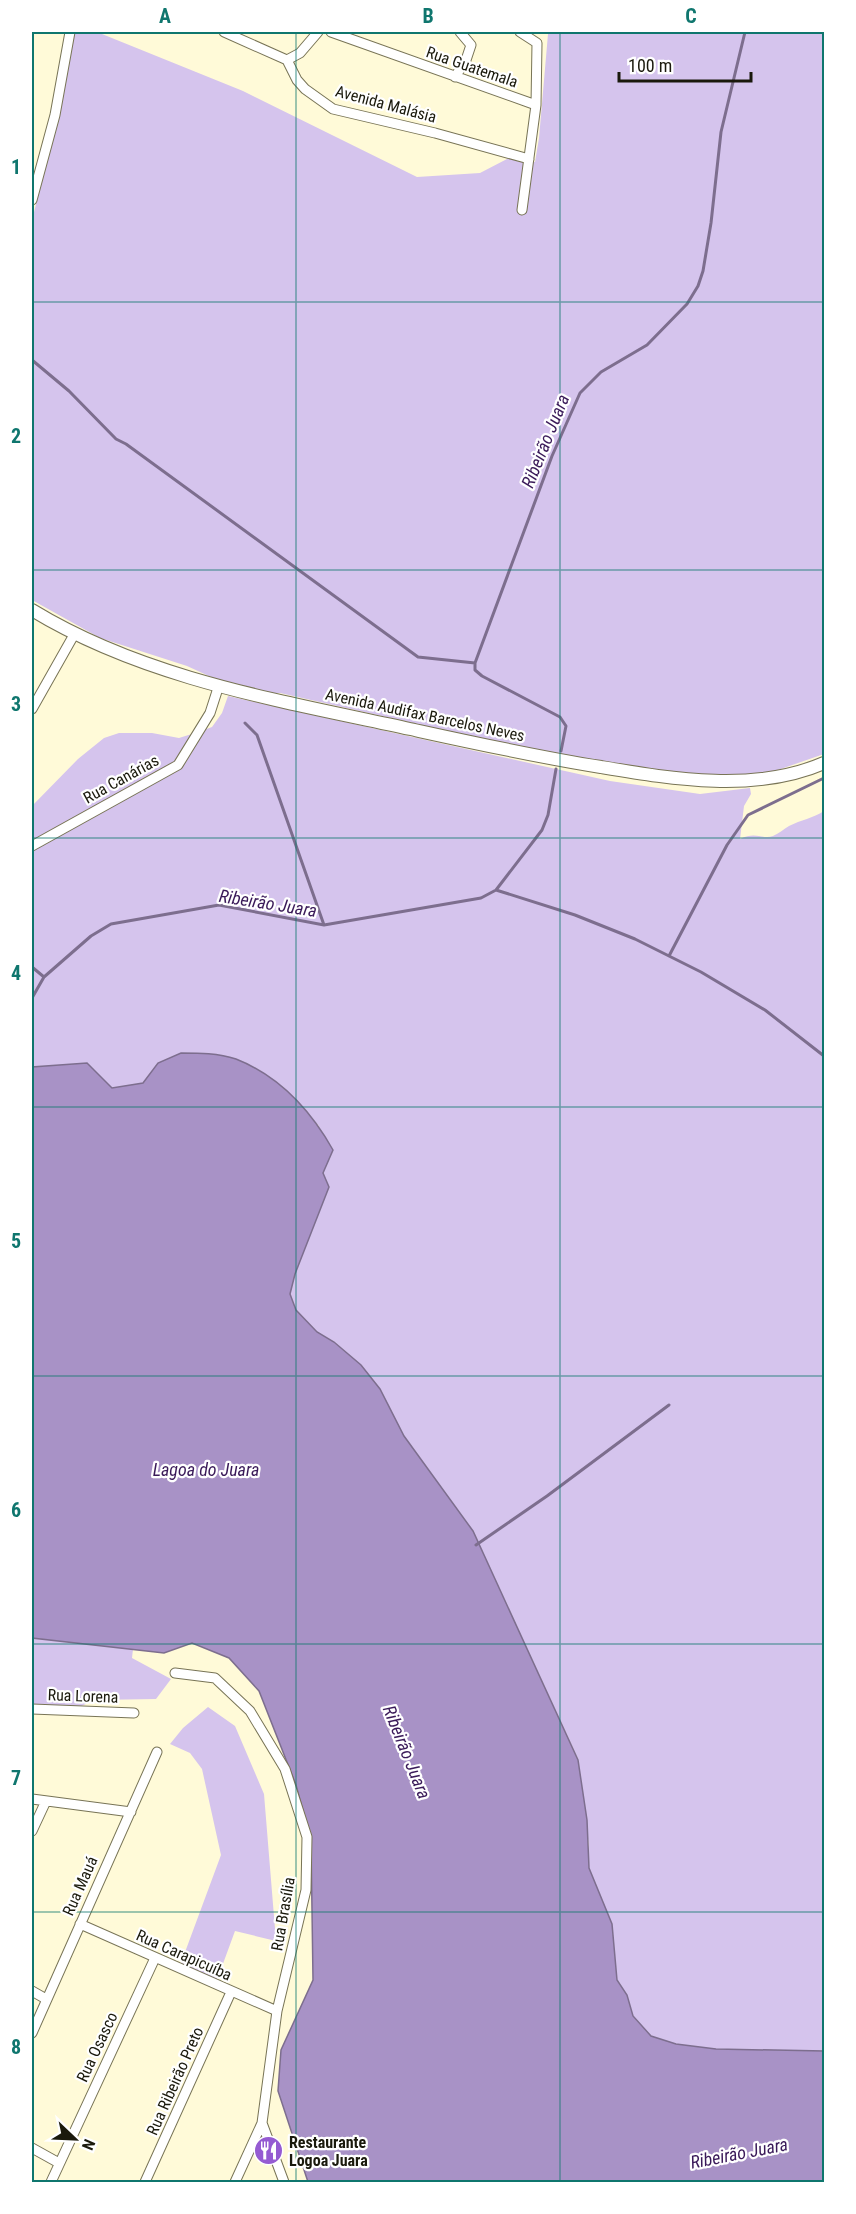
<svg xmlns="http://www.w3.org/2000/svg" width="856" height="2214" viewBox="0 0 856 2214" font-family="'Roboto Condensed',sans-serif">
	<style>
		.green { fill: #d5c4ed }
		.water { fill: #a892c6; stroke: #7d6e8e; stroke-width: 1.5 }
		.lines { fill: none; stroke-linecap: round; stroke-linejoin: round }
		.stream { stroke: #7d6e8e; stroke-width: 3 }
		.minor-casing { stroke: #787456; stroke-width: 11 }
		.major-casing { stroke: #787456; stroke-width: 14 }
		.minor { stroke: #fff; stroke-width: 9 }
		.major { stroke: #fff; stroke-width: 12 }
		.grid { fill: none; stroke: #0f766e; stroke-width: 1.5; stroke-opacity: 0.55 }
		.labels { text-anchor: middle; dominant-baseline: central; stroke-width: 4.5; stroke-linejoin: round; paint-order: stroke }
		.street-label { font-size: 16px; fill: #1a190c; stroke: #fff }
		.poi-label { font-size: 16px; font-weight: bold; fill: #1a190c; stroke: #fff; text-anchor: start }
		.water-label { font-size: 18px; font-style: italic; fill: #3a1a59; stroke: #fff }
		.neatline { fill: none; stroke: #0f766e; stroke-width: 2 }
		.grid-label { font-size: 20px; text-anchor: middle; font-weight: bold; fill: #0f766e }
	</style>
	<rect width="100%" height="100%" fill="#fffad8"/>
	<path class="green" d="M70,32H97L243,91L417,177L480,173L507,159H529L535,162L539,138L548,34L519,32H824V754L775,771L701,781L612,768L280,693H246L187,666L100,638L32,600V220L55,130Z
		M228,696L610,781L700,794L750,788L751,794L744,806L740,839C756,831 763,840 773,836C778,834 784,829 789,826C801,820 813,818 824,811V2051L716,2049L676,2044L651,2036L633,2016L627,1995L617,1980L612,1924L589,1868V1846L578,1759L473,1531L404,1436L380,1389L361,1365L334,1342L317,1332L296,1310L290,1294L295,1274L329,1187L323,1173L319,1126L284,1088L158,1063L143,1083L112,1088L87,1063L32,1067V806L78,759L104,738L119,733H152L179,738L198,732L212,727L222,713Z
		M32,1638L133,1649L132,1658L171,1679L156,1699L95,1700L72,1710L32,1708Z
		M208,1707L235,1726L264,1794L276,1941L235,1931L217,1980L181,1963L221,1855L202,1769L190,1753L170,1744L183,1728Z"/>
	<path class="water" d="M181,1053C199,1053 218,1053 236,1059C279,1076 311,1111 333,1150L323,1173L329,1187L295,1274L290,1294L296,1310L317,1332L334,1342L361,1365L380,1389L404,1436L473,1531L578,1760L587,1820L589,1868L612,1924L617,1980L627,1995L633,2016L651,2036L676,2044L716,2049L824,2051V2182H308L278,2091L281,2050L313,1980L311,1840L296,1785L259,1691L229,1658L192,1643L164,1653L32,1638V1067L87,1063L112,1088L143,1083L158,1063Z"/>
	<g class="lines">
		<path class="stream" d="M32,360L69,391L116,439L126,444L418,657L475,663
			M245,723L257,735L324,925
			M561,751L566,726L560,717L482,676L475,670V663L552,456L580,393L601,372L647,345L687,304L698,286L703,271L711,223L721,132L745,32
			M496,890L575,915L635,939L701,972L765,1010L824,1056
			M669,956L727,845L748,815L824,778
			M32,967L44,977
			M32,998L44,977L91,936L111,924L219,905L324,925L481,898L496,890L542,830L548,815L556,769
			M476,1545L547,1496L669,1405"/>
		<defs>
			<path id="minor" d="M224,32L287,60L297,80L305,89L333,109L435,133L529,159
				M331,32L536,105
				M520,32L537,43L536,105L522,210
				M287,60L300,53L318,32
				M455,77L466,60L471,45L460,32
				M32,200L55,115L70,32
				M32,709L75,633
				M32,846L178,765L210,713L219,685
				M175,1673L215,1678L250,1711L285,1769L307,1837L306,1890L277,2011L262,2123L284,2182
				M32,1709L134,1713
				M32,1799L131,1812
				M32,1831L46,1801
				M80,1924L277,2011
				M32,1991L46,1999
				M32,2033L157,1752
				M32,2148L59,2163
				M51,2182L155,1958
				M145,2182L231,1992
				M235,2182L262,2123"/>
			<path id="major" d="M32,610C145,679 282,701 410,729C474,743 537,757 601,767C673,779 755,793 824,763"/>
		</defs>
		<use href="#minor" class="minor-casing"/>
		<use href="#major" class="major-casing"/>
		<use href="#minor" class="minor"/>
		<use href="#major" class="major"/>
	</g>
	<path class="grid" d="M296,32V2182M560,32V2182M32,302H824M32,570H824M32,838H824M32,1107H824M32,1376H824M32,1644H824M32,1912H824"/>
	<defs>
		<symbol id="restaurant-disc" viewBox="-11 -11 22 22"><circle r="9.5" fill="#955bd2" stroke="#fff"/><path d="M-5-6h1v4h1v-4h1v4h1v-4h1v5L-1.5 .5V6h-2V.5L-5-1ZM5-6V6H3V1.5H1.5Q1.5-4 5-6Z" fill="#fff"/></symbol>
	</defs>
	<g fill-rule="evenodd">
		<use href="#restaurant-disc" x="252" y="2134" width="33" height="33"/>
	</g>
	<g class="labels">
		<g class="street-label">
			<text transform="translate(472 67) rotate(19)">Rua Guatemala</text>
			<text transform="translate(386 104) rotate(15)">Avenida Malásia</text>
			<text transform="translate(425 715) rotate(12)">Avenida Audifax Barcelos Neves</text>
			<text transform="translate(121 779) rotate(-29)">Rua Canárias</text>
			<text transform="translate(83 1696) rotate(2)">Rua Lorena</text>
			<text transform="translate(80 1886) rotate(-66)">Rua Mauá</text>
			<text transform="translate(283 1914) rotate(-80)">Rua Brasília</text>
			<text transform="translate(184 1955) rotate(24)">Rua Carapicuíba</text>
			<text transform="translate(97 2047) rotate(-65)">Rua Osasco</text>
			<text transform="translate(175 2081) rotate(-66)">Rua Ribeirão Preto</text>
		</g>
		<g class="poi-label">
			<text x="289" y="2142">Restaurante<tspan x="289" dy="18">Logoa Juara</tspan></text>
		</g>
		<g class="water-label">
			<text transform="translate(545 441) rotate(-68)">Ribeirão Juara</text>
			<text transform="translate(268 903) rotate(9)">Ribeirão Juara</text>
			<text x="206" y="1469">Lagoa do Juara</text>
			<text transform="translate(407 1752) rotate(68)">Ribeirão Juara</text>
			<text transform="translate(739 2153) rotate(-11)">Ribeirão Juara</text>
		</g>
	</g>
	<rect width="856" height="2214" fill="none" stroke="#ffffff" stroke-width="66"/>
	<g transform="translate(75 2139) rotate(113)" stroke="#ffffff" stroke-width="4.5" paint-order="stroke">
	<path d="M0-4.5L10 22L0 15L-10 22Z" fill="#1a190c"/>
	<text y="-9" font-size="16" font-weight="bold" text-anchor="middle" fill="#1a190c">N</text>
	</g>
	<path d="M619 72v9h132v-9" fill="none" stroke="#1a190c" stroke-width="3"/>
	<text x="628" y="72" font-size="18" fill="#1a190c" stroke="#ffffff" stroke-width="4.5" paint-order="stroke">100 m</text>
	<rect x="33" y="33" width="790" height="2148" class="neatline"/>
	<g class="grid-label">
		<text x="165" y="23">A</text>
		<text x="428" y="23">B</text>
		<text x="691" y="23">C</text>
		<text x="16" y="174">1</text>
		<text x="16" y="443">2</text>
		<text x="16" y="711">3</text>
		<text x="16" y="980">4</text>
		<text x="16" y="1248">5</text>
		<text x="16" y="1517">6</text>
		<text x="16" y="1785">7</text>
		<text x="16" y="2054">8</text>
	</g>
</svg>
